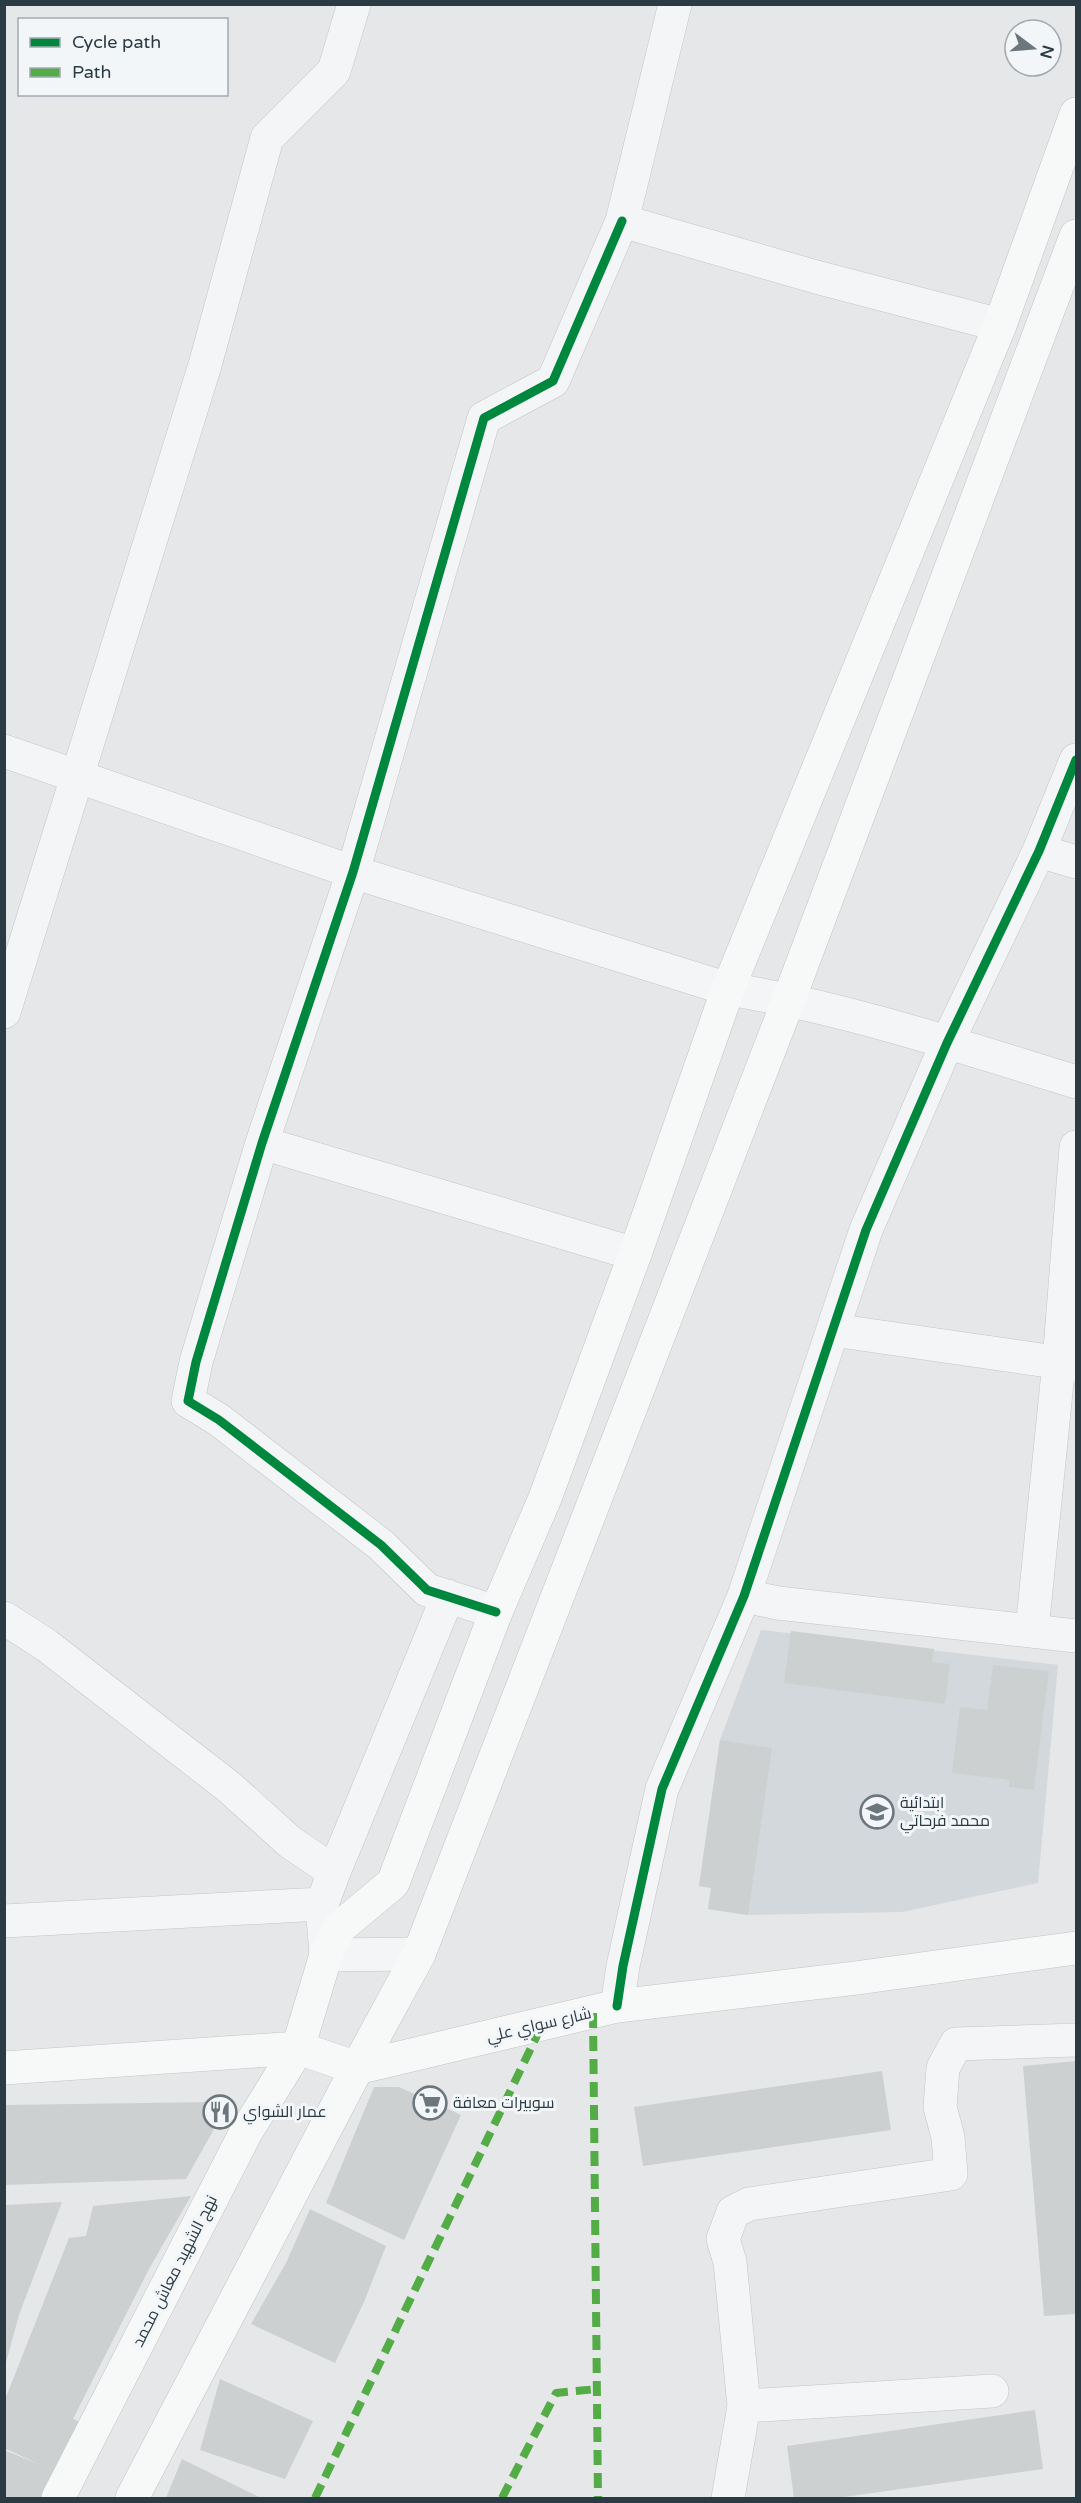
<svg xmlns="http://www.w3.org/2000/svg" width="1081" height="2503" viewBox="0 0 1081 2503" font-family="'Varela Round',Cairo,sans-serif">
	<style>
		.built { fill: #d3d8dc }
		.building { fill: #cdd0d1 }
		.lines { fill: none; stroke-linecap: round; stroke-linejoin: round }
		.minor-casing { stroke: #c3c5c7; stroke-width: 34 }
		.major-casing { stroke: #c1c5c7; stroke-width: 34 }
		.minor { stroke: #f4f5f6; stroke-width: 33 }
		.major { stroke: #f7f8f8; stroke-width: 33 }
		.quiet { stroke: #54ac47; stroke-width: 8; stroke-dasharray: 15 8; stroke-linecap: butt }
		.cycleway-casing { stroke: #f3f6f8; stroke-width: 13 }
		.cycleway { stroke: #00873e; stroke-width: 9 }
		.labels { text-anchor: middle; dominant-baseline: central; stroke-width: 6; stroke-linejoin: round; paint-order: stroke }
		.poi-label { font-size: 16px; fill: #2b3b43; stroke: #f3f6f8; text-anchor: start }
		.street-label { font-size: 16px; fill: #2b3b43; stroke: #f3f6f8 }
	</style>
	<rect width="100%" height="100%" fill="#e5e7e9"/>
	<path class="built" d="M761,1630L1058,1665L1038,1883L902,1912L748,1915L708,1909L711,1888L699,1886L720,1740Z"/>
	<path class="building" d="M791,1631L934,1649L932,1662L950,1664L945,1704L784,1683Z
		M993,1665L1049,1671L1034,1790L1009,1787V1780L952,1773L960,1707L987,1710Z
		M720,1740L772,1748L748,1915L708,1909L711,1888L699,1886Z
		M1076,2061V2314L1044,2316L1023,2066Z
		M882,2071L891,2130L643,2166L634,2107Z
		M374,2087H399L461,2115L404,2240L326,2203Z
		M214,2102L213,2131L186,2179L4,2185V2105Z
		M191,2196L149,2269L73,2419L82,2423L43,2498H4V2450L41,2465L4,2448V2402L69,2238L86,2236L93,2206Z
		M62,2202L19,2315L5,2366V2205Z
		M310,2209L386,2246L364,2302L335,2363L251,2324L286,2263Z
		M220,2379L313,2421L285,2479L200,2450Z
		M1035,2410L1043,2469L837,2498H794L787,2446Z
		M182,2459L261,2498H166Z"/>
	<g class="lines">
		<defs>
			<path id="minor" d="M675,4L622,221L816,277L1000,325
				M4,751L353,872L728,989C847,1008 962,1047 1076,1082
				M1039,851L1076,862
				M4,1012L205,365L267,138L334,71L354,4
				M262,1143L635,1254
				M833,1330L1076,1365
				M744,1596L778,1603L1076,1636
				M496,1612L427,1590L381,1545L219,1420L188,1401L196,1362L262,1143L353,872L484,418L553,381L622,221
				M4,1618L46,1645L229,1787L290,1842L334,1872L322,1904
				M1032,1630L1059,1362L1076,1147
				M334,1872L448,1596
				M4,1921L322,1904L326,1955L419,1954
				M617,2006L623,1966L662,1789L744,1596L866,1230L947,1043L1039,851L1076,760
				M744,2406L992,2391
				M728,2498L744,2406L730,2262L723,2239L733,2212L749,2204L951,2174L948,2137L940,2107L943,2068L956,2044L1076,2040"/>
			<path id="major" d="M4,2068L298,2048L357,2068L617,2006L856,1978L1076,1948
				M58,2498L246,2132L298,2048L326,1955L339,1928L393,1883L496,1612L545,1498L635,1254L728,989L1000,325L1076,114
				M132,2498L357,2068L419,1954L789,999L1076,236"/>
		</defs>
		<use href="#minor" class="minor-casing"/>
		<use href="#major" class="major-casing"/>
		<use href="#minor" class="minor"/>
		<use href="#major" class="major"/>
		<path class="quiet" d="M593,2013L598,2498
			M315,2498L542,2025
			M502,2498L556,2393L597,2389"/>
		<defs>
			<path id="cycleway" d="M496,1612L427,1590L381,1545L219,1420L188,1401L196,1362L262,1143L353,872L484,418L553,381L622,221
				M617,2006L623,1966L662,1789L744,1596L866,1230L947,1043L1039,851L1076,760"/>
		</defs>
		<use href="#cycleway" class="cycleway-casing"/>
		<use href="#cycleway" class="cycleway"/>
	</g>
	<defs>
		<symbol id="school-ring" viewBox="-11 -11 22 22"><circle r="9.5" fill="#f3f6f8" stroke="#6c777d" stroke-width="1.5"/><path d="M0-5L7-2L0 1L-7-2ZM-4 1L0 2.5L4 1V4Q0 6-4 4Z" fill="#6c777d"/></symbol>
		<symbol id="supermarket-ring" viewBox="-11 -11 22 22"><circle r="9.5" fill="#f3f6f8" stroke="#6c777d" stroke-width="1.5"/><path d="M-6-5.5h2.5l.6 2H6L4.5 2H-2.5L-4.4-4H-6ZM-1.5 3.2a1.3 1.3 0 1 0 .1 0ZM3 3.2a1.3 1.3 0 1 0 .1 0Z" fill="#6c777d"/></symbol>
		<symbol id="restaurant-ring" viewBox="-11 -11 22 22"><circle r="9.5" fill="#f3f6f8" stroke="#6c777d" stroke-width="1.5"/><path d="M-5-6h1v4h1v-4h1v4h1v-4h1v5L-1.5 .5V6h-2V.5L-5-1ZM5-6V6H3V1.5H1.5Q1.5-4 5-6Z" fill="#6c777d"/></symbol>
	</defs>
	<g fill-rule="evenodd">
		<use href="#school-ring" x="858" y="1793" width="38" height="38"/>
		<use href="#supermarket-ring" x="411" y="2084" width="38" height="38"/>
		<use href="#restaurant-ring" x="201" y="2093" width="38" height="38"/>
	</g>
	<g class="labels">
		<g class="poi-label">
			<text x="900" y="1803">ابتدائية<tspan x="900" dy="18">محمد فرحاتي</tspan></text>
			<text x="453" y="2103">سوبيرات معافة</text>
			<text x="243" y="2112">عمار الشواي</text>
		</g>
		<g class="street-label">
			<text transform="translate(539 2025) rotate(-13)">شارع سواي علي</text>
			<text transform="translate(175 2271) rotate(-63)">نهج الشهيد معاش محمد</text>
		</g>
	</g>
	<rect width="1081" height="2503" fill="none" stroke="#2b3b43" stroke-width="12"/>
	<rect x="18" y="18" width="210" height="78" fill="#f3f6f8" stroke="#a3abb0" stroke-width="1.5"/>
	<rect x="30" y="38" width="30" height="9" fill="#00873e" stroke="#a3abb0" stroke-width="1.5"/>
	<text x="72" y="48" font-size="18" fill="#2b3b43">Cycle path</text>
	<rect x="30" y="68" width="30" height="9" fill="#54ac47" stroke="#a3abb0" stroke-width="1.5"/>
	<text x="72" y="78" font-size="18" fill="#2b3b43">Path</text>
	<g transform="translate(1033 48) rotate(106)"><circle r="28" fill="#f3f6f8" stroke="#a3abb0" stroke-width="1.5"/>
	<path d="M0-4.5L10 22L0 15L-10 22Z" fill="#6c777d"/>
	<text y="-9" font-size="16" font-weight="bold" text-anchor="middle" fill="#2b3b43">N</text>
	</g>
</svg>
